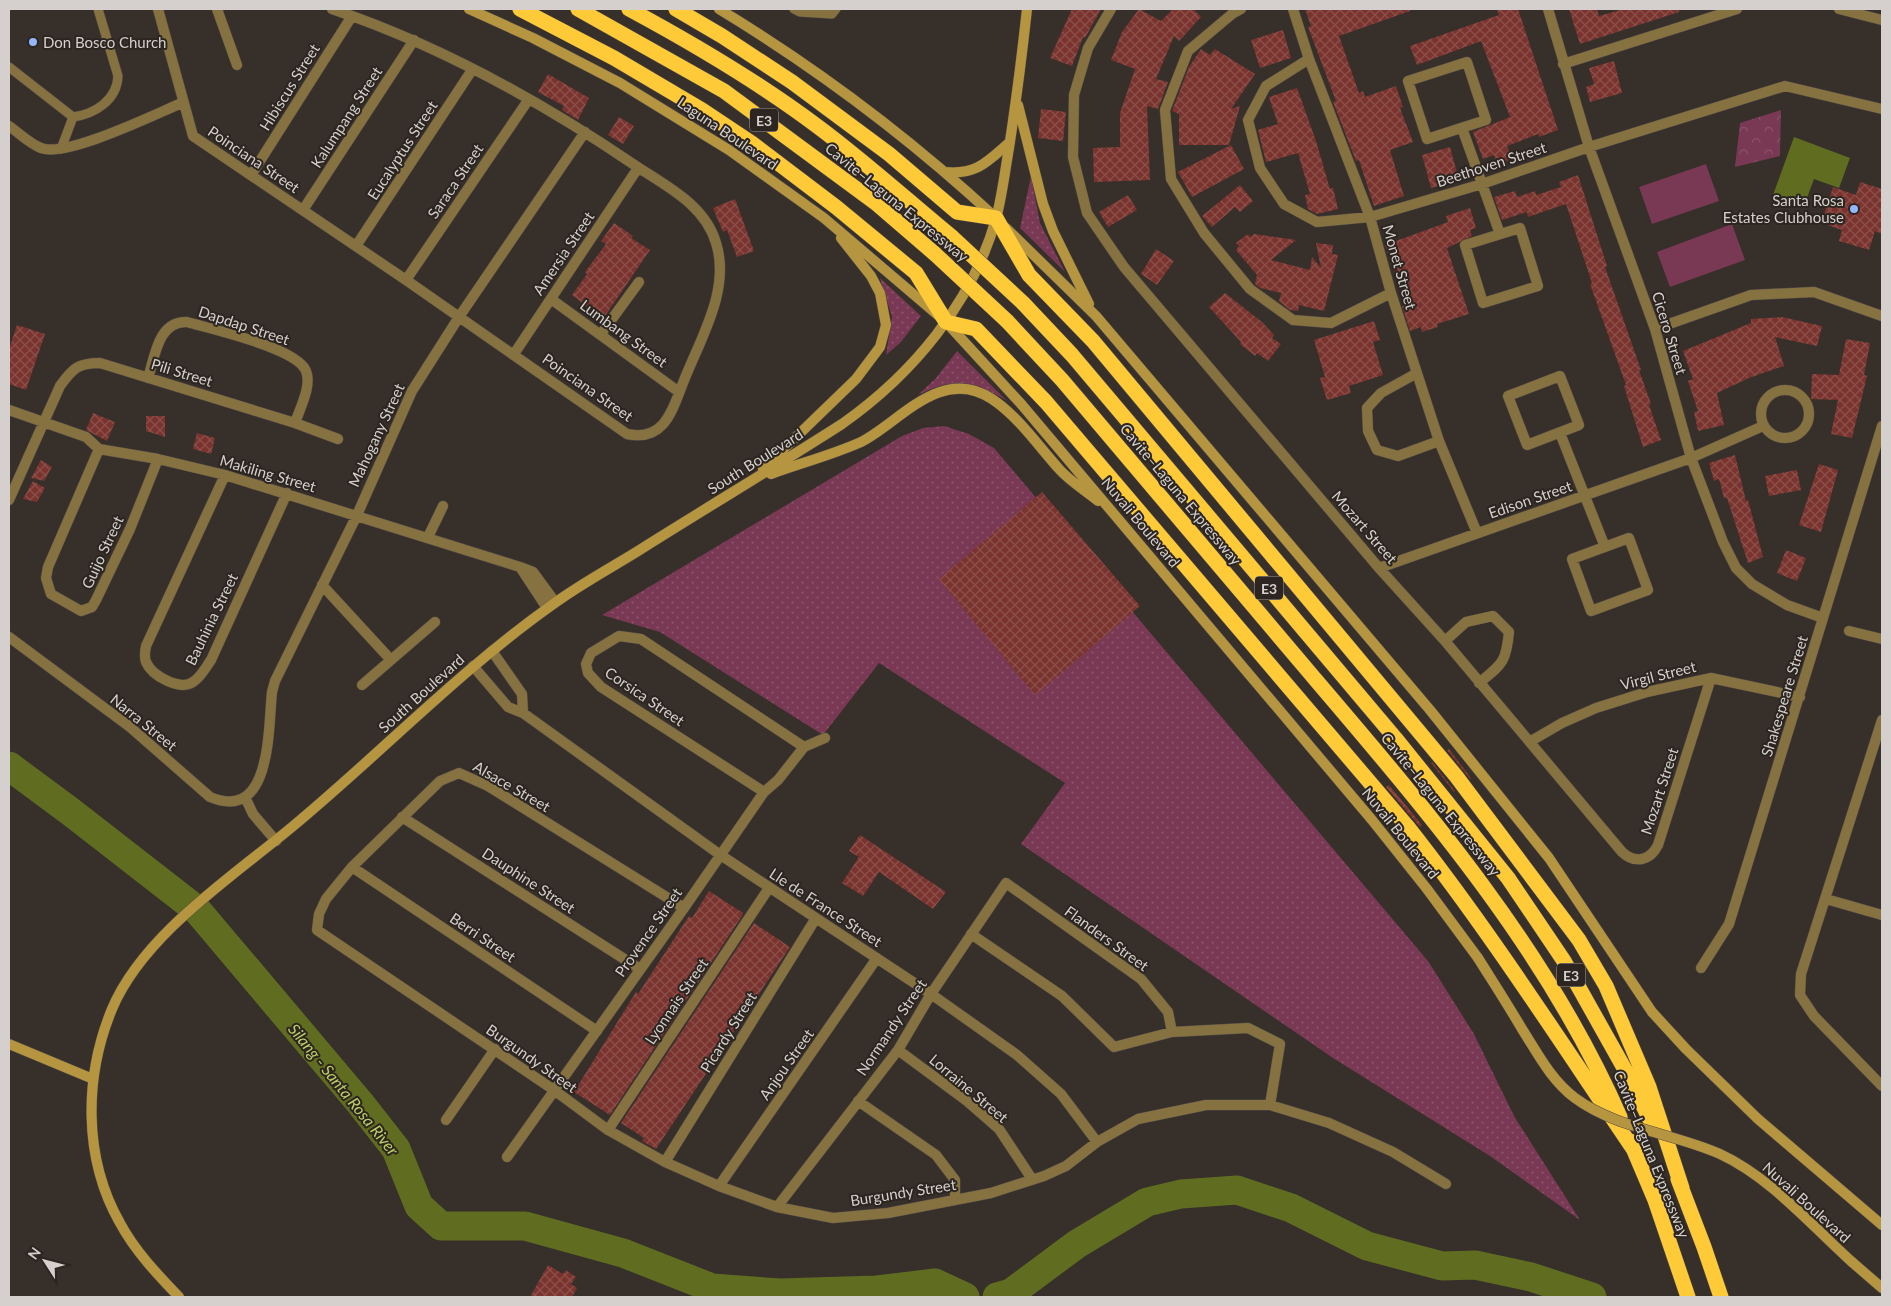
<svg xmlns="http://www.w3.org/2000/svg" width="1891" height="1306" viewBox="0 0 1891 1306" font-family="Lato,sans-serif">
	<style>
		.grass { fill: url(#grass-dots) }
		.forest { fill: url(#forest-crowns) }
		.garden { fill: #793853 }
		.water { fill: #606d20 }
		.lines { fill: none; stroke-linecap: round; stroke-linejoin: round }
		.stream { stroke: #606d20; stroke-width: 5 }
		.river { stroke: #606d20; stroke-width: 29 }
		.building { fill: url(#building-cross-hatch) }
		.lane-casing { stroke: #534c47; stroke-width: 10 }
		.street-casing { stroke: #534c47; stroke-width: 11 }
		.secondary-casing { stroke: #534c47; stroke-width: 11 }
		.highway-casing { stroke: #534c47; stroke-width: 16 }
		.lane { stroke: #867140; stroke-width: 9 }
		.street { stroke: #867140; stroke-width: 10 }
		.secondary { stroke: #b69541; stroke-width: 10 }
		.highway { stroke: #feca38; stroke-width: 15 }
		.secondary-bridge-casing { stroke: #534c47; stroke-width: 11; stroke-linecap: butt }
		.highway-bridge-casing { stroke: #534c47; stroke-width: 16; stroke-linecap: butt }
		.secondary-bridge { stroke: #b69541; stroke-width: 10 }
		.highway-bridge { stroke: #feca38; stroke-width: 15 }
		.poi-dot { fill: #93b7fd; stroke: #2c2520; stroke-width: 2 }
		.labels { text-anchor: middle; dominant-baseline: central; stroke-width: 4; stroke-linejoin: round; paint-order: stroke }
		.shield { fill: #2c2520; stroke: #a29d99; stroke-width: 1 }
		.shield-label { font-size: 14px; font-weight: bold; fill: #d5d0cd }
		.poi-label { font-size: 15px; fill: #d5d0cd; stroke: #2c2520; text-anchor: start }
		.street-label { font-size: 15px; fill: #d5d0cd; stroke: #2c2520 }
		.water-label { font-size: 16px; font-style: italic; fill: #bbce67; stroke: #2c2520 }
	</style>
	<defs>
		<pattern id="grass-dots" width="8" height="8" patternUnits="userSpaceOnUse" patternTransform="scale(1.25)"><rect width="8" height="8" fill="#793853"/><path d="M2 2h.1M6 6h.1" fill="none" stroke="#8b546b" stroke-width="1.8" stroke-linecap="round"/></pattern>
		<pattern id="forest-crowns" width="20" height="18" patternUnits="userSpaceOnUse" patternTransform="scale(1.25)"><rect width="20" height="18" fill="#793853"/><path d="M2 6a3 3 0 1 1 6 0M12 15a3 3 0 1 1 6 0" fill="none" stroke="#8b546b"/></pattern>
		<pattern id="building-cross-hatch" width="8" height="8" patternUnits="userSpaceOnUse" patternTransform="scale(1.25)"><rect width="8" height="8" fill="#7a332e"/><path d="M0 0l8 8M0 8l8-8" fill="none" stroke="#8c504b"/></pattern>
	</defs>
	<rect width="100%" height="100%" fill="#362f2a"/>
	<path class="grass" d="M1031,176L1040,223L1065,272L1020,228Z
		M880,278L921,316L901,342L886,355L892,317Z
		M957,351L1007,401C975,381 953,377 918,395L936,378Z
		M944,426L969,434L994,448L1428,961L1474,1034L1514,1116L1580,1220L1490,1156L1333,1058L1021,844L1065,783L879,663L823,735L660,632L602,615L902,436L923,428Z"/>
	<path class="forest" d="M1781,110L1780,156L1735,167L1740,123Z"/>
	<path class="garden" d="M1706,164L1719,201L1652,224L1639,187Z
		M1732,224L1745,260L1670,287L1657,252Z"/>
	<path class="water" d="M1794,137L1850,158L1839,188L1814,179L1804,206L1773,195Z"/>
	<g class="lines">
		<path class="stream" d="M780,1293L783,1297"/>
		<path class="river" d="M9,766L71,812L197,910L360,1103L396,1149L419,1206L441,1226H525L623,1253L712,1288L780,1293L877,1290L935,1283L965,1297
			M997,1297L1011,1293L1077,1244L1147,1202L1181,1194L1237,1190L1291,1208L1367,1246L1442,1266L1475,1265L1531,1277L1592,1297"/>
	</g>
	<path class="building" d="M1072,9H1101L1085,38L1083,37L1072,66L1050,58Z
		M1139,9L1161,21L1173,9H1193L1201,17L1179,41L1174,36L1156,79L1168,82L1158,109L1147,106L1150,180L1094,182L1093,148L1120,147V113L1135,69L1111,60L1122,32Z
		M1305,9H1410V11L1339,36L1359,93L1363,91L1365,97L1396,86L1403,107L1400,108L1413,142L1390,150L1404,196L1374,206L1359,160L1356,161L1333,102L1336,101L1308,27L1311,26Z
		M1497,9H1518L1558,130L1539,137L1538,134L1507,146L1512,159L1497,165L1494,155L1483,159L1473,132L1510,117L1481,41L1417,65L1410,46L1499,15Z
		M1569,9H1597L1599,16L1624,9H1679V12L1580,44Z
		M1283,30L1291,58L1260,68L1251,40Z
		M1201,49L1210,55L1215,49L1255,74L1231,109L1240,106L1229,145H1179V114L1172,111L1189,67Z
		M1614,61L1622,93L1590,102L1586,87L1594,84L1589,68Z
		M548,74L589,98L578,120L562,110L564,106L538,92Z
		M1297,88L1316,141L1330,189L1333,188L1338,209L1317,214L1308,209L1305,195L1310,194L1298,153L1266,162L1258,130L1278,124L1269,97Z
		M1041,109L1066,112L1063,141L1038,138Z
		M619,117L634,126L623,144L608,135Z
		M1231,145L1244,169L1192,197L1178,172Z
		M1450,147L1459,180L1431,188L1422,155Z
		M1578,175L1607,266L1605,267L1641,370H1639L1651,404L1649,405L1661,440L1643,447L1624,386L1626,385L1590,284L1592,283L1566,204L1528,217L1527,212L1502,220L1494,197L1515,191L1517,197L1535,191L1536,195L1561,187L1559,182Z
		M1860,182L1882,189V234L1875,231L1869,250L1839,241L1842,230L1821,223L1833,187L1856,195Z
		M1240,185L1253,201L1240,212L1235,207L1212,227L1202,216Z
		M1128,195L1137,210L1108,227L1099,212Z
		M735,199L754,251L737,257L727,230L723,232L713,208Z
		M1470,208L1476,228L1470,230L1472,236L1447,248L1469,314L1437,324L1438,327L1422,332L1421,327L1410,331L1402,306L1406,305L1385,245L1448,222L1446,216Z
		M614,223L633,236L631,238L650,250L603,319L572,295L587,274L585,272L606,244L601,241Z
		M1248,234L1250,237L1254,234L1296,240L1271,260L1310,270L1312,257L1321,268L1316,243L1333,245L1332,254L1338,255L1324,311L1299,305L1298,311L1290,310L1279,301L1281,293L1260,288L1255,284L1257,275L1236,250L1239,246L1236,243Z
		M1156,249L1174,261L1157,285L1141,274Z
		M1225,293L1262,322L1274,335L1272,338L1281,344L1268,361L1257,353L1255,356L1240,344L1241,342L1209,307Z
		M1782,317L1822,326L1817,346L1775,337L1784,366L1749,378L1717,393L1724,425L1698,431L1694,412L1698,411L1688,381L1693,379L1683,351L1751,323V319Z
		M1374,321L1380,340L1373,342L1383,375L1349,386L1351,393L1327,400L1320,378L1325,377L1314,340Z
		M17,325L45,334L26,390L9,384V349Z
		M1846,339L1870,343L1864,375L1867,376L1852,438L1831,434L1838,400L1811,399L1812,374L1839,375Z
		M93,413L115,422L107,441L86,430Z
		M146,416H165V437L146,431Z
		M197,433L215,438L211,454L193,449Z
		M1735,455L1746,501L1748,500L1763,557L1748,563L1727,498H1724L1719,479L1714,481L1709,463Z
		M41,460L52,467L44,481L31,478Z
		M1819,464L1838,470L1821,532L1799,525Z
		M1797,470L1801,490L1769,496L1765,476Z
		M33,481L45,488L37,502L23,499Z
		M1042,492L1140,606L1035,695L939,579Z
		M1786,550L1806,558L1797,581L1777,573Z
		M1449,749L1471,778L1470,779L1447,750Z
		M1432,762L1455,791L1454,792L1431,763Z
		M1389,785L1422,825L1420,827L1386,787Z
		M860,835L946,892L933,909L879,872L863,896L842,883L859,857L849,851Z
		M709,891L743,913L742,916L610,1115L574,1092L636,992L638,994L689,916L692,918Z
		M754,923L790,947L656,1149L642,1141L644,1138L621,1123Z
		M548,1265L563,1274L566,1270L576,1277L571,1284L577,1288L572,1297H530Z"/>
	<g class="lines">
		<defs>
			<path id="lane" d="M794,9L800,12L832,14L836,9
				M9,67L73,117L61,149
				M73,117C95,114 117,100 118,76L98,9"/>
			<path id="street" d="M158,9L193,136L406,280L627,434C664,442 672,411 683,383C700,339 731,290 716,243C705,204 664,185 633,164C540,101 439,45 332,9
				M217,9L237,65
				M1111,9L1088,48L1074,95L1073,157L1087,213L1124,267L1379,568L1445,641L1622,852C1635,864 1650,861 1658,845L1711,678
				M1241,9L1232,14L1188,51L1165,110L1171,179L1204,233L1250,289L1293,320L1331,323L1391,293
				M1293,9L1309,59L1370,217L1391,293L1439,441L1477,533
				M1548,9L1589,147L1655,329L1691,458L1723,542L1736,568L1752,584L1787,605L1823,618
				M1839,9L1882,20
				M1309,59L1266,86L1248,120L1260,168L1284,204L1317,222L1370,217L1482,184L1589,147L1785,86L1882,109
				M1467,62L1486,120L1427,139L1408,81Z
				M1563,64L1737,9
				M9,126C19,133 30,144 41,148C66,158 155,114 182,103
				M1462,128L1500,234
				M251,175L352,16
				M303,210L414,40
				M1520,228L1538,286L1483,303L1465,245Z
				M356,246L472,70
				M406,280L529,99
				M551,299L679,392
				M1655,329L1751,295L1814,292L1882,316
				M601,334L639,282
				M514,354L638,168
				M1417,373L1381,393L1367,408L1368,431L1377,450L1398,456L1439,441
				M1560,376L1579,425L1527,445L1508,396Z
				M148,378C155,356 158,321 187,322C211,329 297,348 306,371C312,386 300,408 295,423
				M1761 414a24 24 0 1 1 48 0a24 24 0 1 1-48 0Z
				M9,410L86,437L99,449L158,459L225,475L520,567L533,572L555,602
				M1560,433L1605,547
				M99,449L48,567L46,578L51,594L81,611L92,607L96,600L130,529L158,459
				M225,475L146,646C145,651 144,657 146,662C152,676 180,691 193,682C201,677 206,667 211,660L287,493
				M9,500L60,386C73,368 78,363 100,363L295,423L338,439
				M428,537L443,506
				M1629,538L1648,590L1591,611L1572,559Z
				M520,567L547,608
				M1379,568L1691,458L1763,426
				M322,585L391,660
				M1849,631L1882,639
				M9,637L130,727L210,797C272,823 268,729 272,692L275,681L357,515L412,391L459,317L585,132
				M1445,641L1466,622L1493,616L1509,632C1506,663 1502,664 1479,683
				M492,651L522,694L523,713
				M473,666L508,707L523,713L719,854L931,994L1017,1055L1061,1094L1097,1142
				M362,685L435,622
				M1882,720L1801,974L1800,995L1814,1016L1882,1086
				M1531,741L1562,723L1596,708L1647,692L1711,678L1800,697
				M764,792L601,687L588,673L586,664L591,653L619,636L641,639L804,747
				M245,797L253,814L276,841
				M402,817L640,969
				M352,867L597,1031
				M1826,899L1882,915
				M684,908L488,786L459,773L440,781L352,867L326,899L319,914L317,930L554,1090L608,1130L665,1162L719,1186L777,1207L833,1218L888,1213L991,1193L1044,1176L1066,1166L1097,1142L1138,1119L1206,1105H1270L1329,1123L1393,1152L1446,1184
				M971,934L1062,996L1114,1047L1172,1032L1248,1028L1280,1044L1270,1105
				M1701,968L1729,924L1882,426
				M898,1050L967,1101L999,1129L1032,1179
				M858,1101L936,1155L955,1180V1200
				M446,1120L495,1049
				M608,1130L769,888
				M507,1157L684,908L764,792L778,780L804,747L825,738
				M665,1162L816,918
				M719,1186L877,958
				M777,1207L898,1050L931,994L1006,883L1141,979L1168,1012L1172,1032"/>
			<path id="secondary" d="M469,9L533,38L620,83L729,150L824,218L946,322L1022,405L1372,820L1427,889L1478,958
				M719,9C818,69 911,139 996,218
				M1018,105L1043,204L1053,231L1089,304
				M945,172C977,175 987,162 1010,142
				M1006,228L1096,316L1430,710L1549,858L1652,1012L1686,1049L1758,1119L1882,1225
				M763,469L856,379L880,347L886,325L880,293L871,276L841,238
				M771,474C801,463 832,455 861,442C899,423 941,365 992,399C1019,417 1039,447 1060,470C1071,482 1086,491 1098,501
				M9,1044L93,1079
				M1852,1262L1882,1288
				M179,1297C157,1274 135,1251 120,1223C83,1158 84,1077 112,1009C143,935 232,877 292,827C380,754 459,671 552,605C579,585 609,569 638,551C706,508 775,467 842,424C913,374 972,303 996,219C1002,196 1005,171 1009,148C1016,102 1022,55 1027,9"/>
			<path id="highway" d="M520,9L614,58L702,110L753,144L836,207L916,273L946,322L976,329L1046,402L1407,826C1489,930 1560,1041 1634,1150
				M578,9L724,91L877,204L935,254
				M629,9C694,44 757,81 817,126C863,160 907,200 952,237
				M676,9L722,36L792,82L889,154L957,212L996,218L1029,275L1093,341L1456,776L1579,940L1606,986L1649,1087L1682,1188
				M1023,303L1072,355L1208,516L1396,739L1508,878L1564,961L1628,1075L1653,1126
				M1007,321L1062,380C1147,479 1231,579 1315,679C1431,815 1548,952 1620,1117
				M1630,1141L1655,1200L1688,1297
				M1678,1179L1704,1247L1721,1297"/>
		</defs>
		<use href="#lane" class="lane-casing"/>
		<use href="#street" class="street-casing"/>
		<use href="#secondary" class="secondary-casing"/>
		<use href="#highway" class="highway-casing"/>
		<use href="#lane" class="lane"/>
		<use href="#street" class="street"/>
		<use href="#secondary" class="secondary"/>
		<use href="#highway" class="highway"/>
		<defs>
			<path id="secondary-bridge" d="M1478,958C1493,982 1508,1005 1522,1029C1538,1054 1551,1080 1575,1098C1617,1129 1673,1133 1720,1154C1770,1177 1811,1225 1852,1262"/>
			<path id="highway-bridge" d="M952,237L1023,303
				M935,254L1007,321"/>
		</defs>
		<use href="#secondary-bridge" class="secondary-bridge-casing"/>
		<use href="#highway-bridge" class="highway-bridge-casing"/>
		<use href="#secondary-bridge" class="secondary-bridge"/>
		<use href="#highway-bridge" class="highway-bridge"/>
	</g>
	<g class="poi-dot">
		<circle cx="33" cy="42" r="5"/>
		<circle cx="1854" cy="209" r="5"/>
	</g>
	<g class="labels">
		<g class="shield">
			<rect x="750" y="108.5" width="28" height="23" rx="4"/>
			<rect x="1255" y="576.5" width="28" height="23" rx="4"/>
			<rect x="1557" y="963.5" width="28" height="23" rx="4"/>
		</g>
		<g class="shield-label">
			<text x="764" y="120">E3</text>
			<text x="1269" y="588">E3</text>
			<text x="1571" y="975">E3</text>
		</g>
		<g class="poi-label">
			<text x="43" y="42">Don Bosco Church</text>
			<text x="1844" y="200" text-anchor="end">Santa Rosa<tspan x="1844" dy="17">Estates Clubhouse</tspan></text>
		</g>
		<g class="street-label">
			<text transform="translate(289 87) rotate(-58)">Hibiscus Street</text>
			<text transform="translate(346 117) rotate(-57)">Kalumpang Street</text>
			<text transform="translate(728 133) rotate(34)">Laguna Boulevard</text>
			<text transform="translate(402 150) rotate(-57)">Eucalyptus Street</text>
			<text transform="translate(254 159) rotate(34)">Poinciana Street</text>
			<text transform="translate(1491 164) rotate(-18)">Beethoven Street</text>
			<text transform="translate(455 181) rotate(-56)">Saraca Street</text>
			<text transform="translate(897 202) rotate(39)">Cavite–Laguna Expressway</text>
			<text transform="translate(563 253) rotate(-56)">Amersia Street</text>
			<text transform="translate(1400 267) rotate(74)">Monet Street</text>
			<text transform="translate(244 325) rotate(18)">Dapdap Street</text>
			<text transform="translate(624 333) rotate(36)">Lumbang Street</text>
			<text transform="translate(1670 333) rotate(73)">Cicero Street</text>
			<text transform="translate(182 372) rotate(17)">Pili Street</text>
			<text transform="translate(588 387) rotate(35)">Poinciana Street</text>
			<text transform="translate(376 435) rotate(-65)">Mahogany Street</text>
			<text transform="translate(755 461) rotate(-32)">South Boulevard</text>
			<text transform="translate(268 473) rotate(16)">Makiling Street</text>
			<text transform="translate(1181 494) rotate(50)">Cavite–Laguna Expressway</text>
			<text transform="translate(1530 499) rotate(-19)">Edison Street</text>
			<text transform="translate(1141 522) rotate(50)">Nuvali Boulevard</text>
			<text transform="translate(1365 527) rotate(49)">Mozart Street</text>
			<text transform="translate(102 552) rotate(-65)">Guijo Street</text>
			<text transform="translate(211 619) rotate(-64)">Bauhinia Street</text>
			<text transform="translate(1658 675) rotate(-14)">Virgil Street</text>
			<text transform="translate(421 693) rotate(-42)">South Boulevard</text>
			<text transform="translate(645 696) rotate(34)">Corsica Street</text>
			<text transform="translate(1784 696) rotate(-73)">Shakespeare Street</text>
			<text transform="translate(144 722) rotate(39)">Narra Street</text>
			<text transform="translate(512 786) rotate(30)">Alsace Street</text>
			<text transform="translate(1659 791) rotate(-72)">Mozart Street</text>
			<text transform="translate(1441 804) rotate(51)">Cavite–Laguna Expressway</text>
			<text transform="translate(1401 833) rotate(51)">Nuvali Boulevard</text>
			<text transform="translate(529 880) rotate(33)">Dauphine Street</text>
			<text transform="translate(826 907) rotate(33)">Lle de France Street</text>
			<text transform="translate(648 932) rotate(-55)">Provence Street</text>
			<text transform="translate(483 937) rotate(34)">Berri Street</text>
			<text transform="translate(1107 938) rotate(36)">Flanders Street</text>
			<text transform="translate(676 1001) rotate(-56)">Lyonnais Street</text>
			<text transform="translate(891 1027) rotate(-56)">Normandy Street</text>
			<text transform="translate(728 1032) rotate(-58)">Picardy Street</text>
			<text transform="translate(532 1058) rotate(35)">Burgundy Street</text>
			<text transform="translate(786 1064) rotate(-55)">Anjou Street</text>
			<text transform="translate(969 1088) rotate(40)">Lorraine Street</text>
			<text transform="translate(1652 1154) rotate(68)">Cavite–Laguna Expressway</text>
			<text transform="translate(903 1192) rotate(-9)">Burgundy Street</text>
			<text transform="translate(1807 1202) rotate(42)">Nuvali Boulevard</text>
		</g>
		<g class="water-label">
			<text transform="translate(344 1089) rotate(51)">Silang - Santa Rosa River</text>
		</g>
	</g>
	<rect width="1891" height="1306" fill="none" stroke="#d5d0cd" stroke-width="20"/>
	<g transform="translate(45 1261) rotate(306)" stroke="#2c2520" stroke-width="4" paint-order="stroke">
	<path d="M0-4L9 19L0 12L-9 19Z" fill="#d5d0cd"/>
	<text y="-8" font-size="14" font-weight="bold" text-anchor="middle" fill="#d5d0cd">N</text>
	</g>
</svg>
